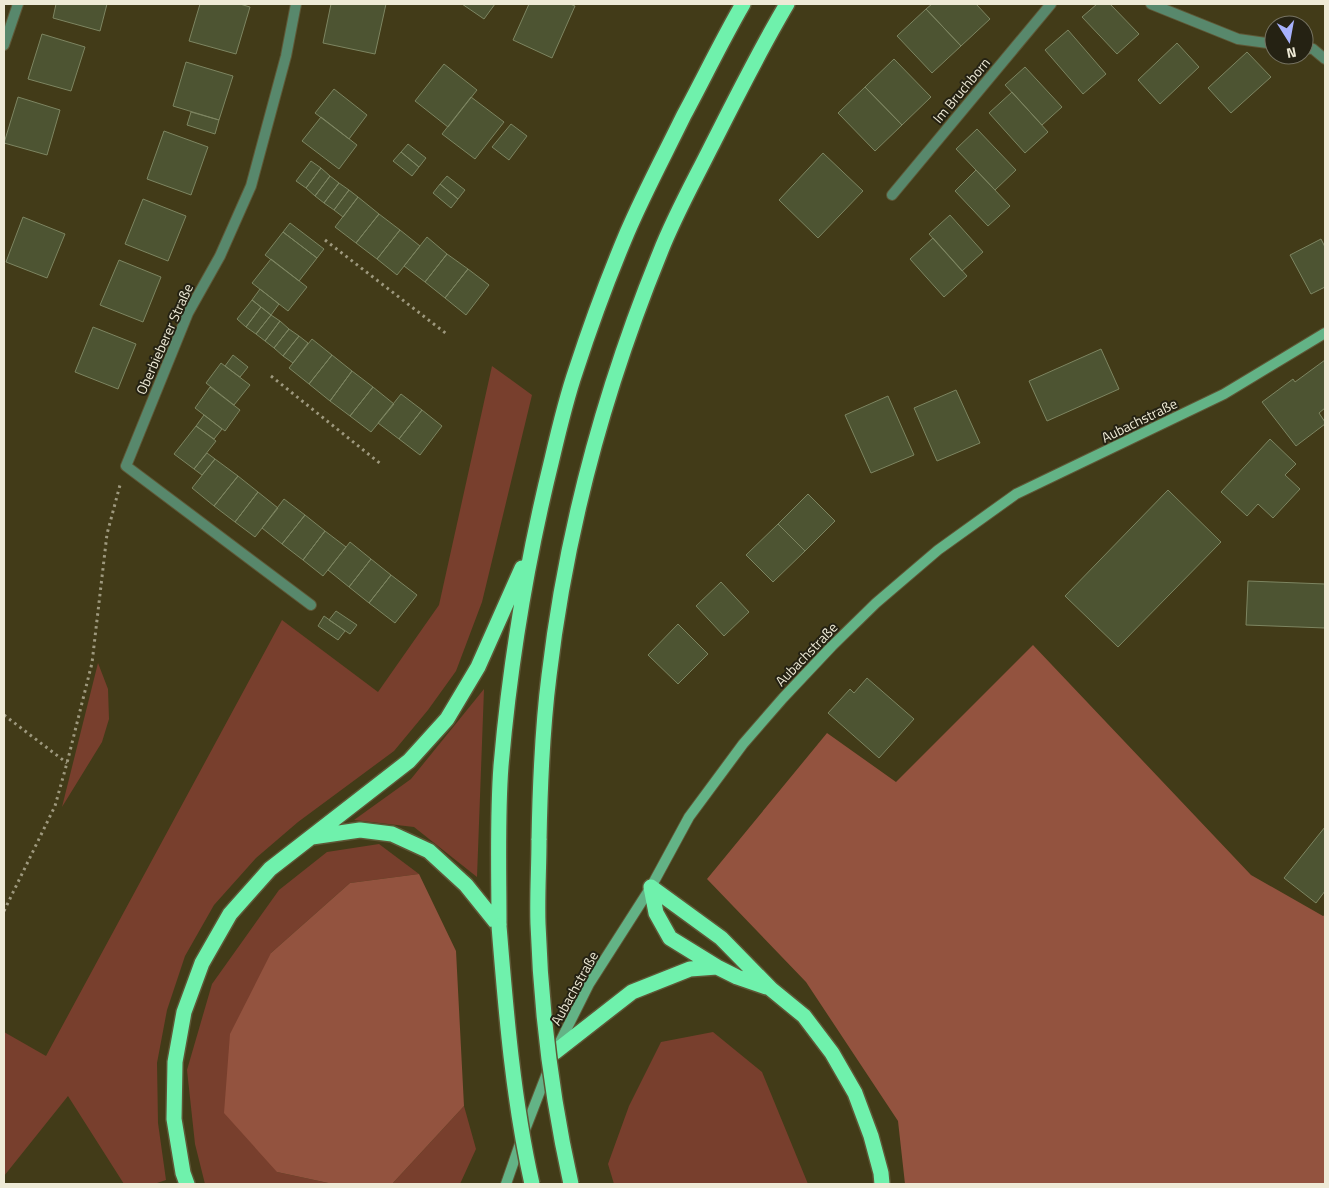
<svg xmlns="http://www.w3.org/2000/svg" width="1329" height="1188" viewBox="0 0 1329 1188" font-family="'Titillium Web',sans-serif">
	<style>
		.green { fill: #783f2d }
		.forest { fill: #93533f }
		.building { fill: #4d5432; stroke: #7d8561 }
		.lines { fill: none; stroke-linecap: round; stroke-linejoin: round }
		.street-casing { stroke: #5e5736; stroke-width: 12 }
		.secondary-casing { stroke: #5e5736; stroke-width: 12 }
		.highway-casing { stroke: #5e5736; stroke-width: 18 }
		.path { stroke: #9e997e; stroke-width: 3; stroke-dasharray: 2.5 4; stroke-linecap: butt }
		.street { stroke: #58886c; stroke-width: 10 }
		.secondary { stroke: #63b386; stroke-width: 10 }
		.highway { stroke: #6ff1ac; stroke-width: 15 }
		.highway-bridge-casing { stroke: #5e5736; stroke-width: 18; stroke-linecap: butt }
		.highway-bridge { stroke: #6ff1ac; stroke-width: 15 }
		.labels { text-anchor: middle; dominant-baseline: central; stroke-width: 4; stroke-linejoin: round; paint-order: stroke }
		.street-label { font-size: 14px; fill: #eeead6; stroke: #252213 }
	</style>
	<rect width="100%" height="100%" fill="#423b18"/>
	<path class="green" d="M492,366L532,395L482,602L456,671L428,710L394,751L298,822L256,858L214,905L185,956L167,1010L157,1063L158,1123L166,1180L154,1184H124L68,1096L4,1176V1032L46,1056L282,620L378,692L439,605Z
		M98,663L108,689L109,719L102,742L62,807Z
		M484,689L477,877L414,827L354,820L411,779Z
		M379,844L419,874L350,883L271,953L277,1172L333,1184H205L195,1144L187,1070L212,984L279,890L327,852Z
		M713,1032L762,1072L808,1184H614L608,1164L629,1106L661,1042Z
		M464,1106L476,1149L460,1184H392Z"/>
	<path class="forest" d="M1033,645L1251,875L1323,916L1325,915V1184H905L898,1121L806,982L707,879L827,733L896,782Z
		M419,874L456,951L464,1106L392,1184H333L277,1172L224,1113L230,1034L271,953L350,883Z"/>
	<path class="building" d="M56,4H107L100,31L53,18Z
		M200,4H240L250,7L236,54L189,41Z
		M331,4H386L375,54L323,43Z
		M462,4H495L484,19Z
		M529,4H570L575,6L552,58L513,40Z
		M932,4H976L990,19L961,46L926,9Z
		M1097,4H1110L1139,34L1117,54L1082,17Z
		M926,9L961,46L932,73L897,36Z
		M1068,30L1106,74L1083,94L1045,50Z
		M42,34L85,47L71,91L28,79Z
		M1177,43L1199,67L1160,104L1138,80Z
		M1247,52L1271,77L1231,113L1208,88Z
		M894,59L931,97L902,125L865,87Z
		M186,62L233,76L219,120L173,106Z
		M444,64L477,90L448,127L415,101Z
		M1025,67L1062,107L1042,125L1005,85Z
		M865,87L902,125L875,151L838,113Z
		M334,89L367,115L349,139L315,113Z
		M1012,92L1048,132L1025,153L989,113Z
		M18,97L60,110L47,155L4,143Z
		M471,97L504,122L475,159L442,134Z
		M191,112L219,120L215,134L187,125Z
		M321,117L357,145L339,169L302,141Z
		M511,124L527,136L509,160L492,147Z
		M977,129L1016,170L995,190L956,149Z
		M164,131L208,147L191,195L147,179Z
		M408,144L426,158L419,167L401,152Z
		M401,152L419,167L412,176L393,161Z
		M823,153L863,191L818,238L779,200Z
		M311,161L321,168L306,188L296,181Z
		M321,168L330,176L315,196L306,188Z
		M976,170L1010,206L988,226L955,191Z
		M330,176L339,183L324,203L315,196Z
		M447,176L465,190L458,199L440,184Z
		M339,183L349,190L334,210L324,203Z
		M440,184L458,199L451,208L433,193Z
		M349,190L358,197L343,217L334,210Z
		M358,197L379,214L356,243L335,227Z
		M143,199L186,216L168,261L125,244Z
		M379,214L400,230L377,259L356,243Z
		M950,215L983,252L962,271L929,234Z
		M23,217L65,234L47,278L6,262Z
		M290,223L324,249L317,258L283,232Z
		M400,230L420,246L397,275L377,259Z
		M283,232L317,258L299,281L265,255Z
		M427,237L447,254L425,282L404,266Z
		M933,238L967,276L944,297L910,259Z
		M1321,239L1325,247V287L1311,294L1290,255Z
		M447,254L468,269L445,298L425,282Z
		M271,259L307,287L288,311L252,283Z
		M119,260L161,277L143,322L100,305Z
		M468,269L489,285L466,315L445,298Z
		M260,289L279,304L271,315L252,300Z
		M252,300L261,307L246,327L237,319Z
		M261,307L271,315L256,334L246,327Z
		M271,315L280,321L265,341L256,334Z
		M280,321L289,329L274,348L265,341Z
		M93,327L136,344L118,389L75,372Z
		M289,329L299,336L283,356L274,348Z
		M299,336L308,343L293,363L283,356Z
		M312,339L332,355L309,384L289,368Z
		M1101,349L1119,389L1047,421L1029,381Z
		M233,355L248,367L240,377L225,366Z
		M332,355L352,371L330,401L309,384Z
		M1325,360V408L1319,413L1325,422V424L1296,446L1262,402L1293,379L1295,382Z
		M221,363L250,385L234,405L206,383Z
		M352,371L373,387L350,416L330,401Z
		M210,387L240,410L225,431L195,408Z
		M373,387L394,404L371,432L350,416Z
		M956,390L980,443L937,461L914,408Z
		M401,394L422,410L399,439L378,423Z
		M888,396L914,455L871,473L845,415Z
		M422,410L442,426L420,455L399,439Z
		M204,415L222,429L214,439L196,426Z
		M196,426L216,441L194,469L174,454Z
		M1270,439L1296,464L1285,475L1300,489L1273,518L1258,504L1247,516L1221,492Z
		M207,453L215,459L202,475L194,469Z
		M215,459L238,476L214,506L192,488Z
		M238,476L258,492L235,522L214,506Z
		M1168,490L1221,542L1118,647L1065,596Z
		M258,492L278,508L255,537L235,522Z
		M808,494L835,521L805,551L778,524Z
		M284,499L305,515L282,544L262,528Z
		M305,515L325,531L303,560L282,544Z
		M778,524L805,551L773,582L746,555Z
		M325,531L346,547L323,576L303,560Z
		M350,542L371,559L349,587L328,570Z
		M371,559L391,575L369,603L349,587Z
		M391,575L417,595L395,623L369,603Z
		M1248,581L1325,584V628L1246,625Z
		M721,582L749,612L724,636L696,606Z
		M336,611L357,625L350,634L329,620Z
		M324,616L345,631L338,640L318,626Z
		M678,624L708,654L678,684L648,655Z
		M867,678L914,719L879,758L828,713L850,689L854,693Z
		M1325,827V891L1316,903L1284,878Z"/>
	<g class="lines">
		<defs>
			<path id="street" d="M296,4L286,56L251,186L220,256L188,313L126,466L311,605
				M1151,4L1238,39L1274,44
				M4,45L18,4
				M1304,48L1313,49L1325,59
				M892,195L1051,4"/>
			<path id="secondary" d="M557,1048L589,984L651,887L689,817L743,744L783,698L832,646L876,603L938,550L1016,494L1224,394L1325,333
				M506,1184L523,1135L549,1068"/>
			<path id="highway" d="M312,837L360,830L392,834L429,851L466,885L499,926
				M539,840C540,786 542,731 549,676C566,531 605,388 660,253C674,217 693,183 710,149C735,100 759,51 787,4
				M651,887L721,938L771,989L804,1016L832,1053L855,1093L871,1136L881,1173L882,1184
				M651,887L656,913L670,938L717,967L737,977L766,987
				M499,926C499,873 497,819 501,766C510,662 527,560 552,459C559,429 566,399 576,370C591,324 608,278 627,233C644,193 665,154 684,115C704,78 722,40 743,4
				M555,1052L632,992L690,969L717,967
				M187,1184L183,1173L174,1119L175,1062L184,1012L202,963L230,914L270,869L409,761L447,719L478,667L522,568"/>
		</defs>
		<use href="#street" class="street-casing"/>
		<use href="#secondary" class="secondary-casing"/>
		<use href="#highway" class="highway-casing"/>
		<path class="path" d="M325,240L448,335
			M271,376L382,465
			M4,715L67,763
			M4,911L55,806L67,763L92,663L107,534L120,485"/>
		<use href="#street" class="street"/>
		<use href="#secondary" class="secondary"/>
		<use href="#highway" class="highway"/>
		<defs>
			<path id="highway-bridge" d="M539,840C539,868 537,896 538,924C541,1011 552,1099 571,1184
				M499,926C506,1012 513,1100 532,1184"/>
		</defs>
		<use href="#highway-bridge" class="highway-bridge-casing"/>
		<use href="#highway-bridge" class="highway-bridge"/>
	</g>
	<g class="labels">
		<g class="street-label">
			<text transform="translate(961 90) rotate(-50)">Im Bruchborn</text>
			<text transform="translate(164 339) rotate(-66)">Oberbieberer Straße</text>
			<text transform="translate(1139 420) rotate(-26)">Aubachstraße</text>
			<text transform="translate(806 654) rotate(-46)">Aubachstraße</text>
			<text transform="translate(574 988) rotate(-61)">Aubachstraße</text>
		</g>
	</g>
	<rect width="1329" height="1188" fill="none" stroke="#eeead6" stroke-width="10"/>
	<g transform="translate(1289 40) rotate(169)"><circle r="24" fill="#252213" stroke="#757261"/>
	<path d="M0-4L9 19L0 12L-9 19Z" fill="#a7b1fc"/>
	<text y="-8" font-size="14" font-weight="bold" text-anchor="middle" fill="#eeead6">N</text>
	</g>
</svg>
